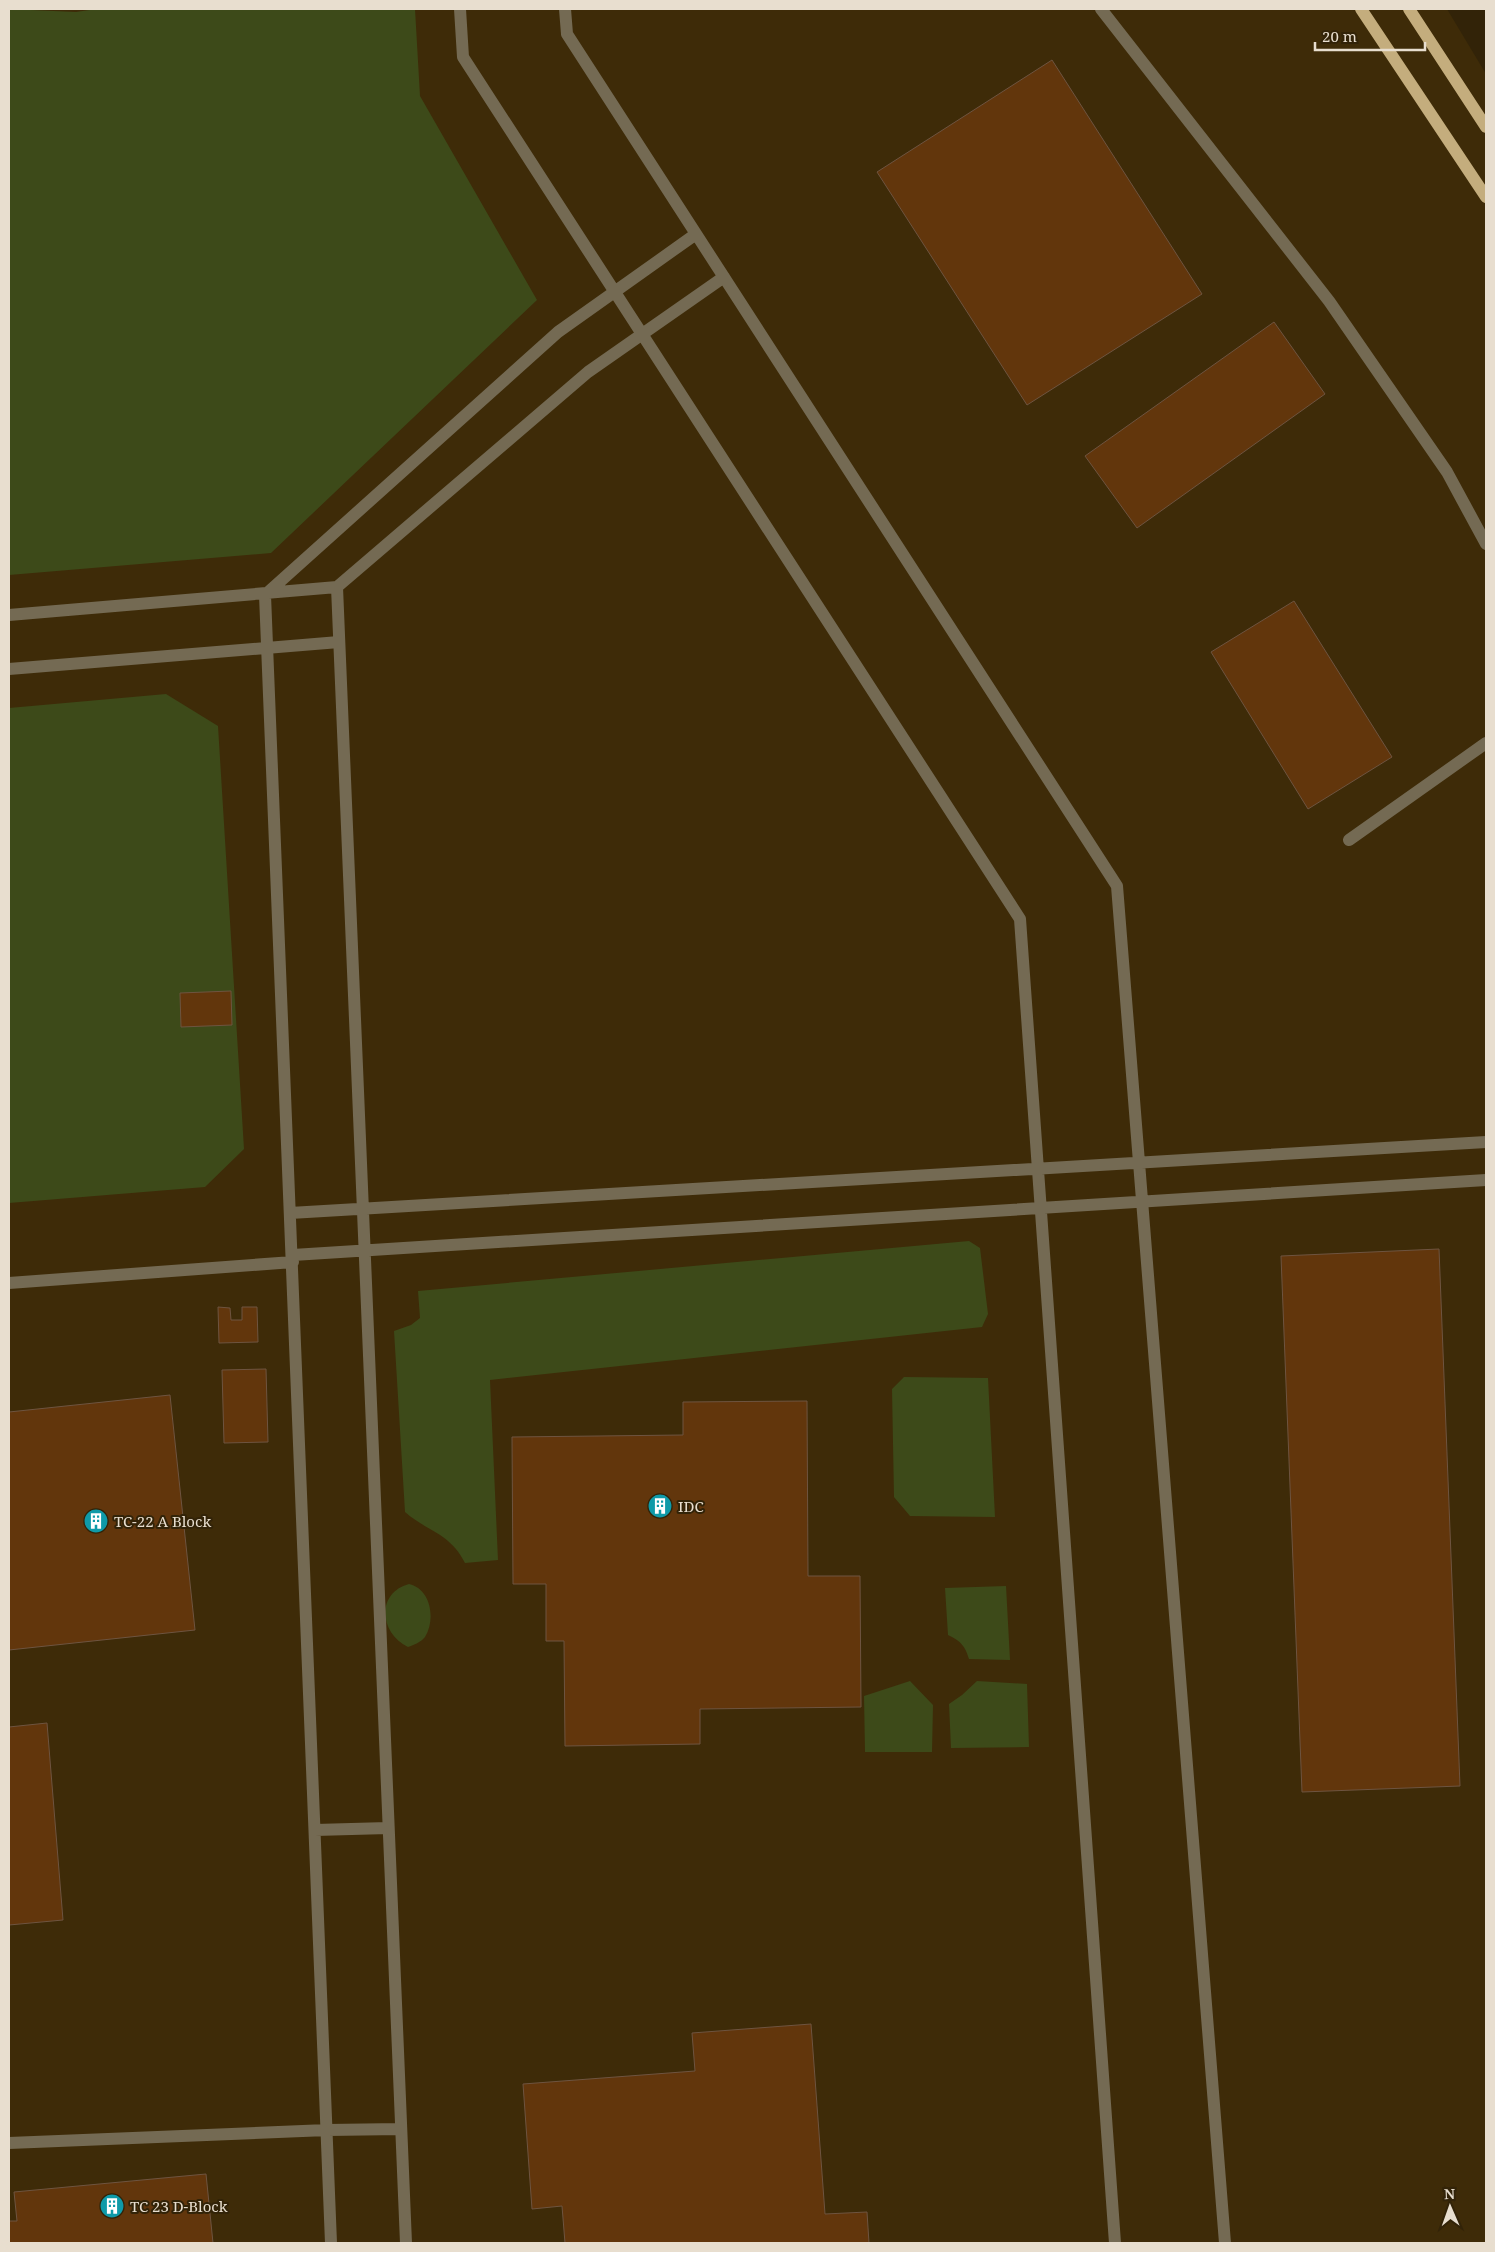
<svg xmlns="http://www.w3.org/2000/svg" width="1495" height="2252" viewBox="0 0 1495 2252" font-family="'Noto Serif',serif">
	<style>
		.built { fill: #3e2b08 }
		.green { fill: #3d4a19 }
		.building { fill: #62360c; stroke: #6e5440 }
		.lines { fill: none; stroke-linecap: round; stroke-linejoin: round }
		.minor { stroke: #746a53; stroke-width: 12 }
		.major { stroke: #c4ad7d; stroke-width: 12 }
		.labels { text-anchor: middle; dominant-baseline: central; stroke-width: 4; stroke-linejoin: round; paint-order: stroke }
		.poi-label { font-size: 15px; fill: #e8decf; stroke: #322308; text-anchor: start }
	</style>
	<rect width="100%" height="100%" fill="#322308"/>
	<path class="built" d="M9,9H1447L1486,74V2243H9Z"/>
	<path class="green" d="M9,9L76,12L96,9H415L420,96L537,300L271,553L9,575Z
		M166,694L218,726L244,1149L205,1187L9,1203V708Z
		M969,1241L980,1248L988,1314L982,1327L490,1380L498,1560L465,1563C450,1533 428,1532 405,1512L394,1331L411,1325L420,1318L418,1291Z
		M904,1377L988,1378L995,1517L910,1516L894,1497L892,1389Z
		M409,1584C431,1589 436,1619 425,1637C421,1642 414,1645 408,1647C379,1633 376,1593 409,1584Z
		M1006,1586L1010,1660L969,1659C965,1646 961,1641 948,1635L945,1588Z
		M910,1681L933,1705L932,1752H865L864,1696Z
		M977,1681L1027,1684L1029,1747L951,1748L949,1704L962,1695Z"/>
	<path class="building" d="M1052,60L1202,294L1027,405L877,172Z
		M1274,322L1325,394L1137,528L1085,456Z
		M1294,601L1392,757L1308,809L1211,652Z
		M231,991L232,1025L181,1027L180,993Z
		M1439,1249L1460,1786L1302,1792L1281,1256Z
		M218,1307L230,1308L231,1320H242V1307H257L258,1342L219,1343Z
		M266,1369L268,1442L224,1443L222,1370Z
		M170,1395L195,1630L9,1650V1412Z
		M807,1401L808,1576H860L861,1707L700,1709V1744L565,1746L564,1641H546V1584H513L512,1437L683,1435V1402Z
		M47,1723L63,1920L9,1925V1727Z
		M811,2024L825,2214L867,2212L869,2243H565L562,2206L532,2209L523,2084L695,2071L692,2033Z
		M206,2174L213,2243H9V2221H17L14,2192Z"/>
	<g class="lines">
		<path class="minor" d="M460,9L463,57L1020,919L1115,2243
			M565,9L567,34L1117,886L1225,2243
			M1101,9L1329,301L1447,472L1486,544
			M9,615L337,587
			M9,669L339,642
			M1349,840L1486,743
			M290,1213L1486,1142
			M293,1255L1486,1180
			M9,1283L293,1262
			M315,1830L388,1828
			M9,2143L327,2130L401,2129
			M331,2243L265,595L558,332L696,234
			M406,2243L337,587L588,372L724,277"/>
		<path class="major" d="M1361,9L1486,197
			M1409,9L1486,127"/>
	</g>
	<defs>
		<symbol id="building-disc" viewBox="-11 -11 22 22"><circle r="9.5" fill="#0f9aa8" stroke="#322308"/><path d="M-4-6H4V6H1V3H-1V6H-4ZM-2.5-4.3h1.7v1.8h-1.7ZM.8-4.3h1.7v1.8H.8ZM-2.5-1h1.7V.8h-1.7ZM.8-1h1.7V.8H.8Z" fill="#fff"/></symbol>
	</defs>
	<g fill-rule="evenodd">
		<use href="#building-disc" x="646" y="1492" width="28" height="28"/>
		<use href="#building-disc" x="82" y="1507" width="28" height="28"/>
		<use href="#building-disc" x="98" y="2192" width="28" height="28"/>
	</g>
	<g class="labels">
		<g class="poi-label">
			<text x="678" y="1506">IDC</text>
			<text x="114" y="1521">TC-22 A Block</text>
			<text x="130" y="2206">TC 23 D-Block</text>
		</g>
	</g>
	<rect width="1495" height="2252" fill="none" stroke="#e8decf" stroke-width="20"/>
	<g transform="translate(1450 2207) rotate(358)" stroke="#322308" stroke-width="4" paint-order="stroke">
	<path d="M0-4L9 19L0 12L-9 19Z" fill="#e8decf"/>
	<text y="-8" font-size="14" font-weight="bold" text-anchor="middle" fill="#e8decf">N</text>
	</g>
	<path d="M1315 42v8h110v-8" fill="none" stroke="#e8decf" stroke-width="2.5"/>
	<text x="1322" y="42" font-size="15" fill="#e8decf" stroke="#322308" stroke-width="4" paint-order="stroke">20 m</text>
</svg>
